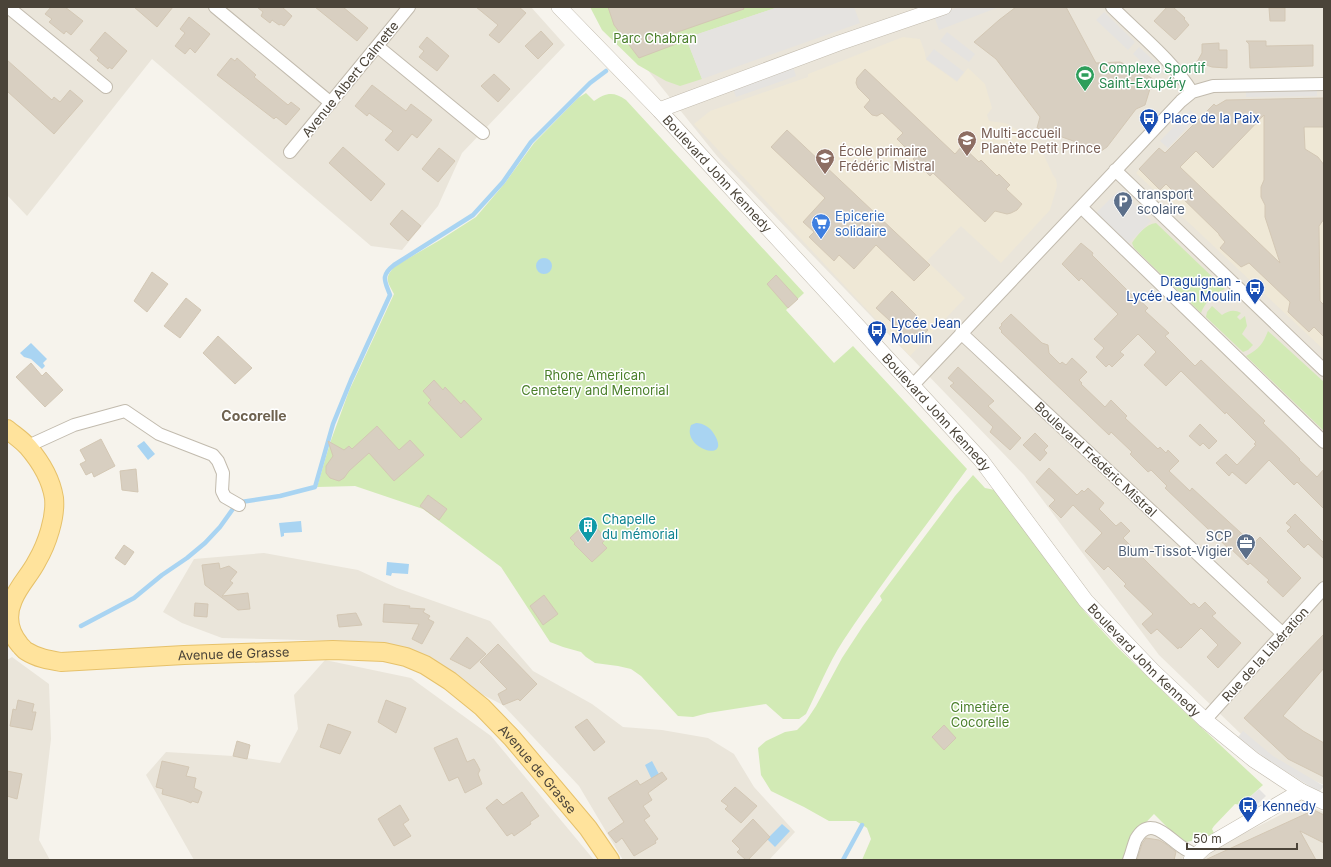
<svg xmlns="http://www.w3.org/2000/svg" width="1331" height="867" viewBox="0 0 1331 867" font-family="Inter,sans-serif">
	<style>
		.residential { fill: #eae5da }
		.education { fill: #efe8d6 }
		.green { fill: #d2eab5 }
		.parking { fill: #e5e3e0 }
		.water { fill: #a9d4f2 }
		.lines { fill: none; stroke-linecap: round; stroke-linejoin: round }
		.stream { stroke: #a9d4f2; stroke-width: 4.5 }
		.building { fill: #d8cfc1; stroke: #d3c7b4; fill-rule: evenodd }
		.minor-casing { stroke: #c2bbae; stroke-width: 14 }
		.tertiary-casing { stroke: #c2bbae; stroke-width: 16 }
		.primary-casing { stroke: #e6c16a; stroke-width: 20 }
		.minor { stroke: #fff; stroke-width: 12 }
		.tertiary { stroke: #fff; stroke-width: 15 }
		.primary { stroke: #ffe39c; stroke-width: 18 }
		.labels { text-anchor: middle; dominant-baseline: central; stroke-width: 3; stroke-linejoin: round; paint-order: stroke }
		.park-label { font-size: 13px; fill: #4a7f2a; stroke: #fff }
		.leisure-label { font-size: 13px; fill: #27864d; stroke: #fff; text-anchor: start }
		.street-label { font-size: 13px; fill: #4b4439; stroke: #fff }
		.transit-label { font-size: 13px; fill: #164399; stroke: #fff; text-anchor: start }
		.education-label { font-size: 13px; fill: #785e54; stroke: #fff; text-anchor: start }
		.service-label { font-size: 13px; fill: #4e5e75; stroke: #fff; text-anchor: start }
		.shop-label { font-size: 13px; fill: #366cbe; stroke: #fff; text-anchor: start }
		.culture-label { font-size: 13px; fill: #0d838f; stroke: #fff; text-anchor: start }
		.neighbourhood-label { font-size: 14px; font-weight: bold; fill: #6e6250; stroke: #fff }
	</style>
	<rect width="100%" height="100%" fill="#f6f3ec"/>
	<path class="residential" d="M7,7H531L565,45L462,153L438,206L402,250L371,246L152,59L27,216L7,195Z
		M597,7H1324V785L1269,761L1159,655L1024,475L717,156Z
		M264,553L358,570L397,588L490,621L533,671L592,704L623,727L662,730L708,738L734,754L754,787L795,832L769,860H623L579,786L503,705L378,642L222,638L182,623L163,612L194,559Z
		M12,657L49,684L51,739L39,840L50,860H7V660Z
		M325,660L411,678L491,736L594,860H194L146,775L166,752L233,756L280,763L298,729L294,695Z
		M1302,804L1324,812V860H1198L1219,846Z
		M1155,834L1184,854L1182,860H1134L1143,836Z"/>
	<path class="education" d="M903,37L920,39L925,53L926,60L957,82L968,68L985,84L992,108L987,115L989,121L1004,123L1010,125L1029,138L1041,149L1053,175L1056,179L1057,186L1050,210L1001,263L961,226L927,261L965,298L910,356L694,124L710,111L808,77V74Z
		M1324,98V350L1136,173L1159,148L1165,153L1214,104L1216,106L1226,100Z"/>
	<path class="green" d="M590,7H778L686,38L702,79L680,86L666,81L638,65L602,30Z
		M586,93L594,101C606,93 613,91 626,100L804,293L786,310L834,363L853,346L967,469C926,526 882,582 843,641C828,664 818,690 806,714L799,719H783L766,704L708,713L693,717L678,716L641,676L631,669L618,666L595,663L586,657L581,652L563,647L550,642L501,567L423,509L355,486L317,487L330,443L349,391L394,294C387,281 384,278 395,266L440,240L476,217L505,183L534,143L578,98Z
		M1156,223L1225,289C1214,293 1205,302 1201,313L1134,248L1132,243C1138,234 1146,224 1156,223Z
		M1212,306L1222,315C1228,311 1234,309 1241,313L1237,317L1240,320L1245,316L1247,326L1242,334L1253,345L1248,350L1243,352L1206,317L1207,312Z
		M1268,331L1324,382V431L1246,356C1259,349 1263,344 1268,331Z
		M973,475L985,488L995,490L1085,612L1116,646L1173,701L1263,785L1241,805L1235,804L1214,826L1212,829L1215,835L1183,843L1154,814L1133,836L1125,860H862L871,839L867,828L856,821H829L804,807L771,791L761,775L758,748L766,741L785,732L797,730L806,721L816,706L842,658L863,626L882,600L880,596L955,496Z"/>
	<path class="parking" d="M778,7H854L860,23L702,79L686,38Z
		M959,7H999L939,30L934,16Z
		M1104,12L1135,42L1128,50L1096,20Z
		M947,32L975,54L969,62L940,41Z
		M1139,47L1164,70L1158,77L1133,54Z
		M934,49L964,72L957,81L926,59Z
		M793,67L796,76L736,97L733,89Z
		M1317,90V96L1246,97V91Z
		M1190,110L1197,117L1168,148L1160,141Z
		M1119,190L1151,221L1126,246L1094,215Z
		M1243,731L1273,756L1324,786L1319,792L1269,761L1238,737Z
		M1259,789L1266,796L1248,813L1241,805Z"/>
	<path class="water" d="M536 266a8 8 0 1 1 16 0a8 8 0 1 1-16 0Z
		M31,343L47,359L43,363L45,366L42,369L31,359L24,357L20,353Z
		M696,423C703,423 710,427 714,434C733,464 681,449 691,425Z
		M144,441L155,454L148,460L137,446Z
		M301,521L302,532L284,533V536L281,537L279,523Z
		M387,562L409,564L408,574L392,573L391,576L386,575Z
		M652,761L661,778L653,782L645,765Z
		M782,824L790,831L775,847L767,839Z"/>
	<g class="lines">
		<path class="stream" d="M81,626L134,598L162,575L187,558L205,543L220,527L235,506L241,502L280,496L315,487L333,424L351,380L390,295C385,281 380,276 394,265L473,215L503,182L531,142L590,83L606,71
			M843,860L862,825"/>
	</g>
	<path class="building" d="M51,7H65L83,21L71,35L66,31L64,34L49,22L52,19L45,14Z
		M134,7H173L157,27Z
		M257,7H282L292,16L284,26L281,24L279,25L272,20L270,23L261,16L263,12Z
		M315,7H343L368,28L357,41Z
		M476,7H519L526,13L499,43L489,35L498,25Z
		M608,7H743L744,9L672,34L676,44L639,58L614,25Z
		M1016,7H1066L1096,63L1120,62L1142,72L1153,79L1145,105L1136,109L1107,147L1101,151L1037,128L1040,117L996,59L974,42L999,20Z
		M1167,7H1173L1185,18L1184,19L1189,25L1175,40L1154,21Z
		M1269,8H1285V21H1270Z
		M189,17L210,34L195,53L190,48L185,54L175,46L185,33L180,29Z
		M541,31L553,44L538,59L525,46Z
		M105,32L127,51L112,69L109,67L108,69L97,60L99,58L90,50Z
		M427,37L449,56L437,71L419,57L424,51L419,47Z
		M1246,41H1266V46L1313,45V66L1250,68L1249,44Z
		M1219,43V50H1227V68L1212,67L1197,62L1202,53V44Z
		M231,58L235,61L237,58L256,75L254,77L288,105L291,102L300,109L286,125L276,117L274,119L217,75Z
		M7,60L52,100L54,97L60,102L70,90L83,101L54,134L7,91Z
		M865,69L955,154L962,146L979,162L981,160L997,176L999,174L1010,185L1006,189L1022,204L1017,210L1011,213L1007,214L995,211L985,222L933,173L930,176L913,159L915,157L897,139L903,133L882,113L877,116L872,115L864,107L870,100L858,88L856,83L857,78Z
		M494,74L510,89L498,102L481,86Z
		M372,85L406,111L411,104L432,120L417,138L412,134L398,151L385,140L393,131L369,113L367,116L355,106Z
		M1324,98V127H1304L1305,149L1318,157L1324,165V219L1319,226L1320,301L1324,305V337L1314,327L1309,332L1288,312L1290,302L1249,263L1241,267L1220,248L1225,242L1219,235V234L1173,189L1172,190L1166,184L1160,190L1139,169L1159,148L1165,153L1214,104L1216,106L1226,100ZM1264,115V180L1261,187V197L1265,205V217L1280,263L1180,167L1196,151L1213,168Z
		M787,130L930,265L914,281L876,245L854,269L839,255L834,261L809,237L814,232L803,222L825,198L771,147Z
		M343,147L385,184L371,201L329,163Z
		M439,148L455,161L438,182L422,169Z
		M402,210L421,226L408,241L390,224Z
		M1081,243L1093,253L1092,255L1134,297L1135,296L1148,308L1145,311L1169,333L1165,336L1195,366L1201,360L1265,421L1263,423L1300,459L1299,460L1317,477L1324,469V509L1297,482L1294,485L1269,460L1246,484L1232,472L1229,476L1216,463L1226,454L1237,465L1256,445L1254,444L1256,442L1226,412L1225,414L1181,371L1166,386L1144,365L1156,352L1138,334L1120,352L1124,355L1112,367L1109,364L1106,367L1096,357L1104,348L1094,339L1118,314L1081,278L1079,281L1062,264Z
		M152,272L168,284L147,312L134,301Z
		M776,275L798,299L788,308L767,284Z
		M892,291L919,318L917,320L928,330L915,344L876,308Z
		M186,298L201,310L180,338L164,326Z
		M1011,314L1042,343L1048,345L1049,353L1060,364L1062,362L1066,365L1072,358L1087,372L1079,380L1082,383L1081,384L1105,407L1111,400L1127,416L1125,418L1158,449L1160,447L1166,453L1168,450L1179,461L1169,471L1190,491L1192,488L1253,544L1260,537L1301,578L1283,597L1267,582L1269,580L1250,563L1248,565L1230,548L1229,549L1165,488L1167,486L1151,470L1148,472L1130,454L1132,452L1111,432L1109,435L1001,332L1002,331L999,328L1002,325L1001,324Z
		M218,336L252,368L235,384L203,353Z
		M31,363L42,376L46,372L63,390L45,407L16,377Z
		M958,367L994,401L988,406L1021,438L1010,450L990,432L993,427L950,386L954,383L948,378Z
		M434,380L443,390L445,387L461,404L464,400L482,419L461,438L428,403L431,400L423,391Z
		M1200,424L1217,441L1209,449L1203,443L1200,446L1189,436Z
		M377,426L399,450L410,440L424,455L394,481L369,453L349,471L344,478L339,481L330,478L326,473V466L333,456L328,441L344,450L349,446L352,449Z
		M1035,433L1048,446L1044,450L1047,453L1040,461L1023,445Z
		M101,439L115,466L94,477L92,472L86,475L80,464L86,461L80,450Z
		M1049,468L1077,495L1082,490L1084,492L1088,488L1104,503L1099,509L1116,526L1121,522L1130,531L1123,538L1152,567L1191,605L1194,603L1199,608L1205,602L1216,613L1212,616L1241,643L1218,668L1207,657L1218,645L1201,628L1181,648L1179,647L1178,649L1157,629L1151,634L1142,624L1153,614L1124,586L1126,584L1108,566L1104,570L1085,551L1102,533L1073,505L1061,518L1049,506L1055,500L1036,482Z
		M136,469L138,492L122,490L120,471Z
		M428,495L447,509L439,520L420,506Z
		M1295,514L1324,543V559L1308,544L1304,548L1287,531L1291,527L1286,523Z
		M585,524L590,529L594,525L606,539L602,543L607,548L592,562L574,544L575,543L570,538Z
		M124,545L134,552L125,565L115,558Z
		M219,563L220,569L229,566L237,572L230,581L233,583L222,596L248,593L250,609L238,610L205,585L202,565Z
		M544,595L558,614L543,625L530,606Z
		M195,603L208,604L207,617L194,616Z
		M384,604L410,606L409,608L425,609L423,612L430,616L428,619L434,622L422,644L412,639L419,624L383,622Z
		M356,613L362,625L339,627L337,615Z
		M1324,634V668L1283,716L1303,731L1324,743V777L1288,759L1244,718Z
		M467,637L486,654L470,669L450,659Z
		M498,644L537,684L520,701L518,699L503,705L498,694L507,689L480,662Z
		M18,700L34,704L32,712H36L32,730L10,726L13,709L16,710Z
		M386,700L406,708L396,733L378,722Z
		M587,719L605,742L594,751L575,727Z
		M328,724L351,732L340,754L320,747Z
		M944,725L956,738L944,750L932,737Z
		M457,738L467,762L474,759L477,764L480,770L478,774L482,784L465,793L458,777L449,781L434,748Z
		M237,741L250,745L247,759L233,756Z
		M162,761L189,767L186,776L196,778L194,788L202,792L198,803L192,801L191,803L184,800L162,794L163,789L156,787Z
		M7,771L22,774L17,799L7,796Z
		M662,772L667,779L648,793L652,800L643,806L650,816L644,820L658,839L655,841L656,843L634,856L622,838L616,843L608,833L624,822L608,798L637,780L640,785Z
		M735,787L757,806L741,823L725,809L728,806L721,801Z
		M522,792L539,816L530,822L531,824L514,836L512,833L507,836L486,808L497,799L503,805Z
		M400,805L409,820L403,824L411,836L394,846L378,819Z
		M1314,810L1324,815V843L1300,831L1316,860H1205Z
		M753,819L770,837L748,860H746L737,852L740,849L732,841Z
		M1146,838L1159,840L1166,844L1176,852L1174,860H1137L1142,844Z"/>
	<g class="lines">
		<defs>
			<path id="minor" d="M8,7L106,87
				M215,7L331,103
				M1112,7C1140,35 1171,59 1192,92
				M377,46L483,133
				M290,152L409,7
				M1115,170L1324,370
				M1081,207L1324,442
				M961,333L1283,634
				M913,385L1181,101L1192,92L1213,86L1324,84
				M28,446L74,425L125,411L159,434L213,455L218,461L223,473L222,491L225,497L239,505
				M1205,720L1324,588
				M1129,860C1132,853 1133,846 1136,839C1150,814 1168,838 1182,847C1186,850 1191,852 1195,855"/>
			<g id="tertiary">
				<path id="s1" d="M559,7L659,110L981,460L1086,601L1153,671L1205,720L1254,760L1301,791L1324,802"/>
				<path d="M659,110L839,43L944,7"/>
				<path d="M1191,860L1205,847L1301,791"/>
			</g>
			<g id="primary">
				<path id="s2" d="M7,429C14,435 22,440 28,447C40,461 51,479 54,498C56,517 47,544 37,561C30,575 19,585 13,600C6,616 9,632 20,645C22,647 24,650 26,651C37,658 49,660 61,662L184,655L333,650L384,652L406,657L425,665L450,681L482,707L512,738L588,828L610,860"/>
			</g>
		</defs>
		<use href="#minor" class="minor-casing"/>
		<use href="#tertiary" class="tertiary-casing"/>
		<use href="#primary" class="primary-casing"/>
		<use href="#minor" class="minor"/>
		<use href="#tertiary" class="tertiary"/>
		<use href="#primary" class="primary"/>
	</g>
	<defs>
		<symbol id="stadium-pin" viewBox="-11 -11 22 30"><path d="M0 17L-7.5 6A9.5 9.5 0 1 1 7.5 6Z" fill="#2e9e5b" stroke="#fff"/><path d="M0-5a6.5 5 0 1 0 0 10a6.5 5 0 1 0 0-10ZM-3.5-1.8h7v3.6h-7Z" fill="#fff"/></symbol>
		<symbol id="bus-pin" viewBox="-11 -11 22 30"><path d="M0 17L-7.5 6A9.5 9.5 0 1 1 7.5 6Z" fill="#1a4fb4" stroke="#fff"/><path d="M-5-6H5V4H4V6H2V4H-2V6H-4V4H-5ZM-3.5-4V0h7V-4ZM-3.5 1.2v1.5H-2V1.2ZM2 1.2v1.5H3.5V1.2Z" fill="#fff"/></symbol>
		<symbol id="school-pin" viewBox="-11 -11 22 30"><path d="M0 17L-7.5 6A9.5 9.5 0 1 1 7.5 6Z" fill="#8d6e63" stroke="#fff"/><path d="M0-5L7-2L0 1L-7-2ZM-4 1L0 2.5L4 1V4Q0 6-4 4Z" fill="#fff"/></symbol>
		<symbol id="parking-pin" viewBox="-11 -11 22 30"><path d="M0 17L-7.5 6A9.5 9.5 0 1 1 7.5 6Z" fill="#5c6f8a" stroke="#fff"/><path d="M-3.5-5.5H1a3.5 3.5 0 0 1 0 7H-1V5.5H-3.5ZM-1-3.4V-.6H.8a1.4 1.4 0 0 0 0-2.8Z" fill="#fff"/></symbol>
		<symbol id="supermarket-pin" viewBox="-11 -11 22 30"><path d="M0 17L-7.5 6A9.5 9.5 0 1 1 7.5 6Z" fill="#3f7fe0" stroke="#fff"/><path d="M-6-5.5h2.5l.6 2H6L4.5 2H-2.5L-4.4-4H-6ZM-1.5 3.2a1.3 1.3 0 1 0 .1 0ZM3 3.2a1.3 1.3 0 1 0 .1 0Z" fill="#fff"/></symbol>
		<symbol id="building-pin" viewBox="-11 -11 22 30"><path d="M0 17L-7.5 6A9.5 9.5 0 1 1 7.5 6Z" fill="#0f9aa8" stroke="#fff"/><path d="M-4-6H4V6H1V3H-1V6H-4ZM-2.5-4.3h1.7v1.8h-1.7ZM.8-4.3h1.7v1.8H.8ZM-2.5-1h1.7V.8h-1.7ZM.8-1h1.7V.8H.8Z" fill="#fff"/></symbol>
		<symbol id="office-pin" viewBox="-11 -11 22 30"><path d="M0 17L-7.5 6A9.5 9.5 0 1 1 7.5 6Z" fill="#5c6f8a" stroke="#fff"/><path d="M-6-3h4V-5.5h4V-3h4V5H-6ZM-1-4.5V-3h2v-1.5ZM-6 0V1H6V0Z" fill="#fff"/></symbol>
	</defs>
	<g fill-rule="evenodd">
		<use href="#stadium-pin" x="1074" y="64" width="22" height="30"/>
		<use href="#bus-pin" x="1138" y="107" width="22" height="30"/>
		<use href="#school-pin" x="956" y="129" width="22" height="30"/>
		<use href="#school-pin" x="814" y="147" width="22" height="30"/>
		<use href="#parking-pin" x="1112" y="190" width="22" height="30"/>
		<use href="#supermarket-pin" x="810" y="212" width="22" height="30"/>
		<use href="#bus-pin" x="1244" y="277" width="22" height="30"/>
		<use href="#bus-pin" x="866" y="319" width="22" height="30"/>
		<use href="#building-pin" x="577" y="515" width="22" height="30"/>
		<use href="#office-pin" x="1235" y="532" width="22" height="30"/>
		<use href="#bus-pin" x="1237" y="795" width="22" height="30"/>
	</g>
	<g class="labels">
		<g class="park-label">
			<text x="655" y="38">Parc Chabran</text>
			<text x="595" y="375">Rhone American<tspan x="595" dy="15">Cemetery and Memorial</tspan></text>
			<text x="980" y="707">Cimetière<tspan x="980" dy="15">Cocorelle</tspan></text>
		</g>
		<g class="leisure-label">
			<text x="1099" y="68">Complexe Sportif<tspan x="1099" dy="15">Saint-Exupéry</tspan></text>
		</g>
		<g class="street-label">
			<text transform="translate(350 79) rotate(-51)">Avenue Albert Calmette</text>
			<text stroke="none"><textPath href="#s1" startOffset="230">Boulevard John Kennedy</textPath></text>
			<text stroke="none"><textPath href="#s1" startOffset="554">Boulevard John Kennedy</textPath></text>
			<text transform="translate(1096 459) rotate(43)">Boulevard Frédéric Mistral</text>
			<text stroke="none"><textPath href="#s2" startOffset="464">Avenue de Grasse</textPath></text>
			<text transform="translate(1265 654) rotate(-48)">Rue de la Libération</text>
			<text stroke="none"><textPath href="#s1" startOffset="878">Boulevard John Kennedy</textPath></text>
			<text stroke="none"><textPath href="#s2" startOffset="812">Avenue de Grasse</textPath></text>
		</g>
		<g class="transit-label">
			<text x="1163" y="118">Place de la Paix</text>
			<text x="1241" y="281" text-anchor="end">Draguignan -<tspan x="1241" dy="15">Lycée Jean Moulin</tspan></text>
			<text x="891" y="323">Lycée Jean<tspan x="891" dy="15">Moulin</tspan></text>
			<text x="1262" y="806">Kennedy</text>
		</g>
		<g class="education-label">
			<text x="981" y="133">Multi-accueil<tspan x="981" dy="15">Planète Petit Prince</tspan></text>
			<text x="839" y="151">École primaire<tspan x="839" dy="15">Frédéric Mistral</tspan></text>
		</g>
		<g class="service-label">
			<text x="1137" y="194">transport<tspan x="1137" dy="15">scolaire</tspan></text>
			<text x="1232" y="536" text-anchor="end">SCP<tspan x="1232" dy="15">Blum-Tissot-Vigier</tspan></text>
		</g>
		<g class="shop-label">
			<text x="835" y="216">Epicerie<tspan x="835" dy="15">solidaire</tspan></text>
		</g>
		<g class="culture-label">
			<text x="602" y="519">Chapelle<tspan x="602" dy="15">du mémorial</tspan></text>
		</g>
		<g class="neighbourhood-label">
			<text x="254" y="415">Cocorelle</text>
		</g>
	</g>
	<rect width="1331" height="867" fill="none" stroke="#4b4439" stroke-width="16"/>
	<path d="M1187 843v6h110v-6" fill="none" stroke="#4b4439" stroke-width="2"/>
	<text x="1193" y="843" font-size="12" fill="#4b4439" stroke="#ffffff" stroke-width="3" paint-order="stroke">50 m</text>
</svg>
